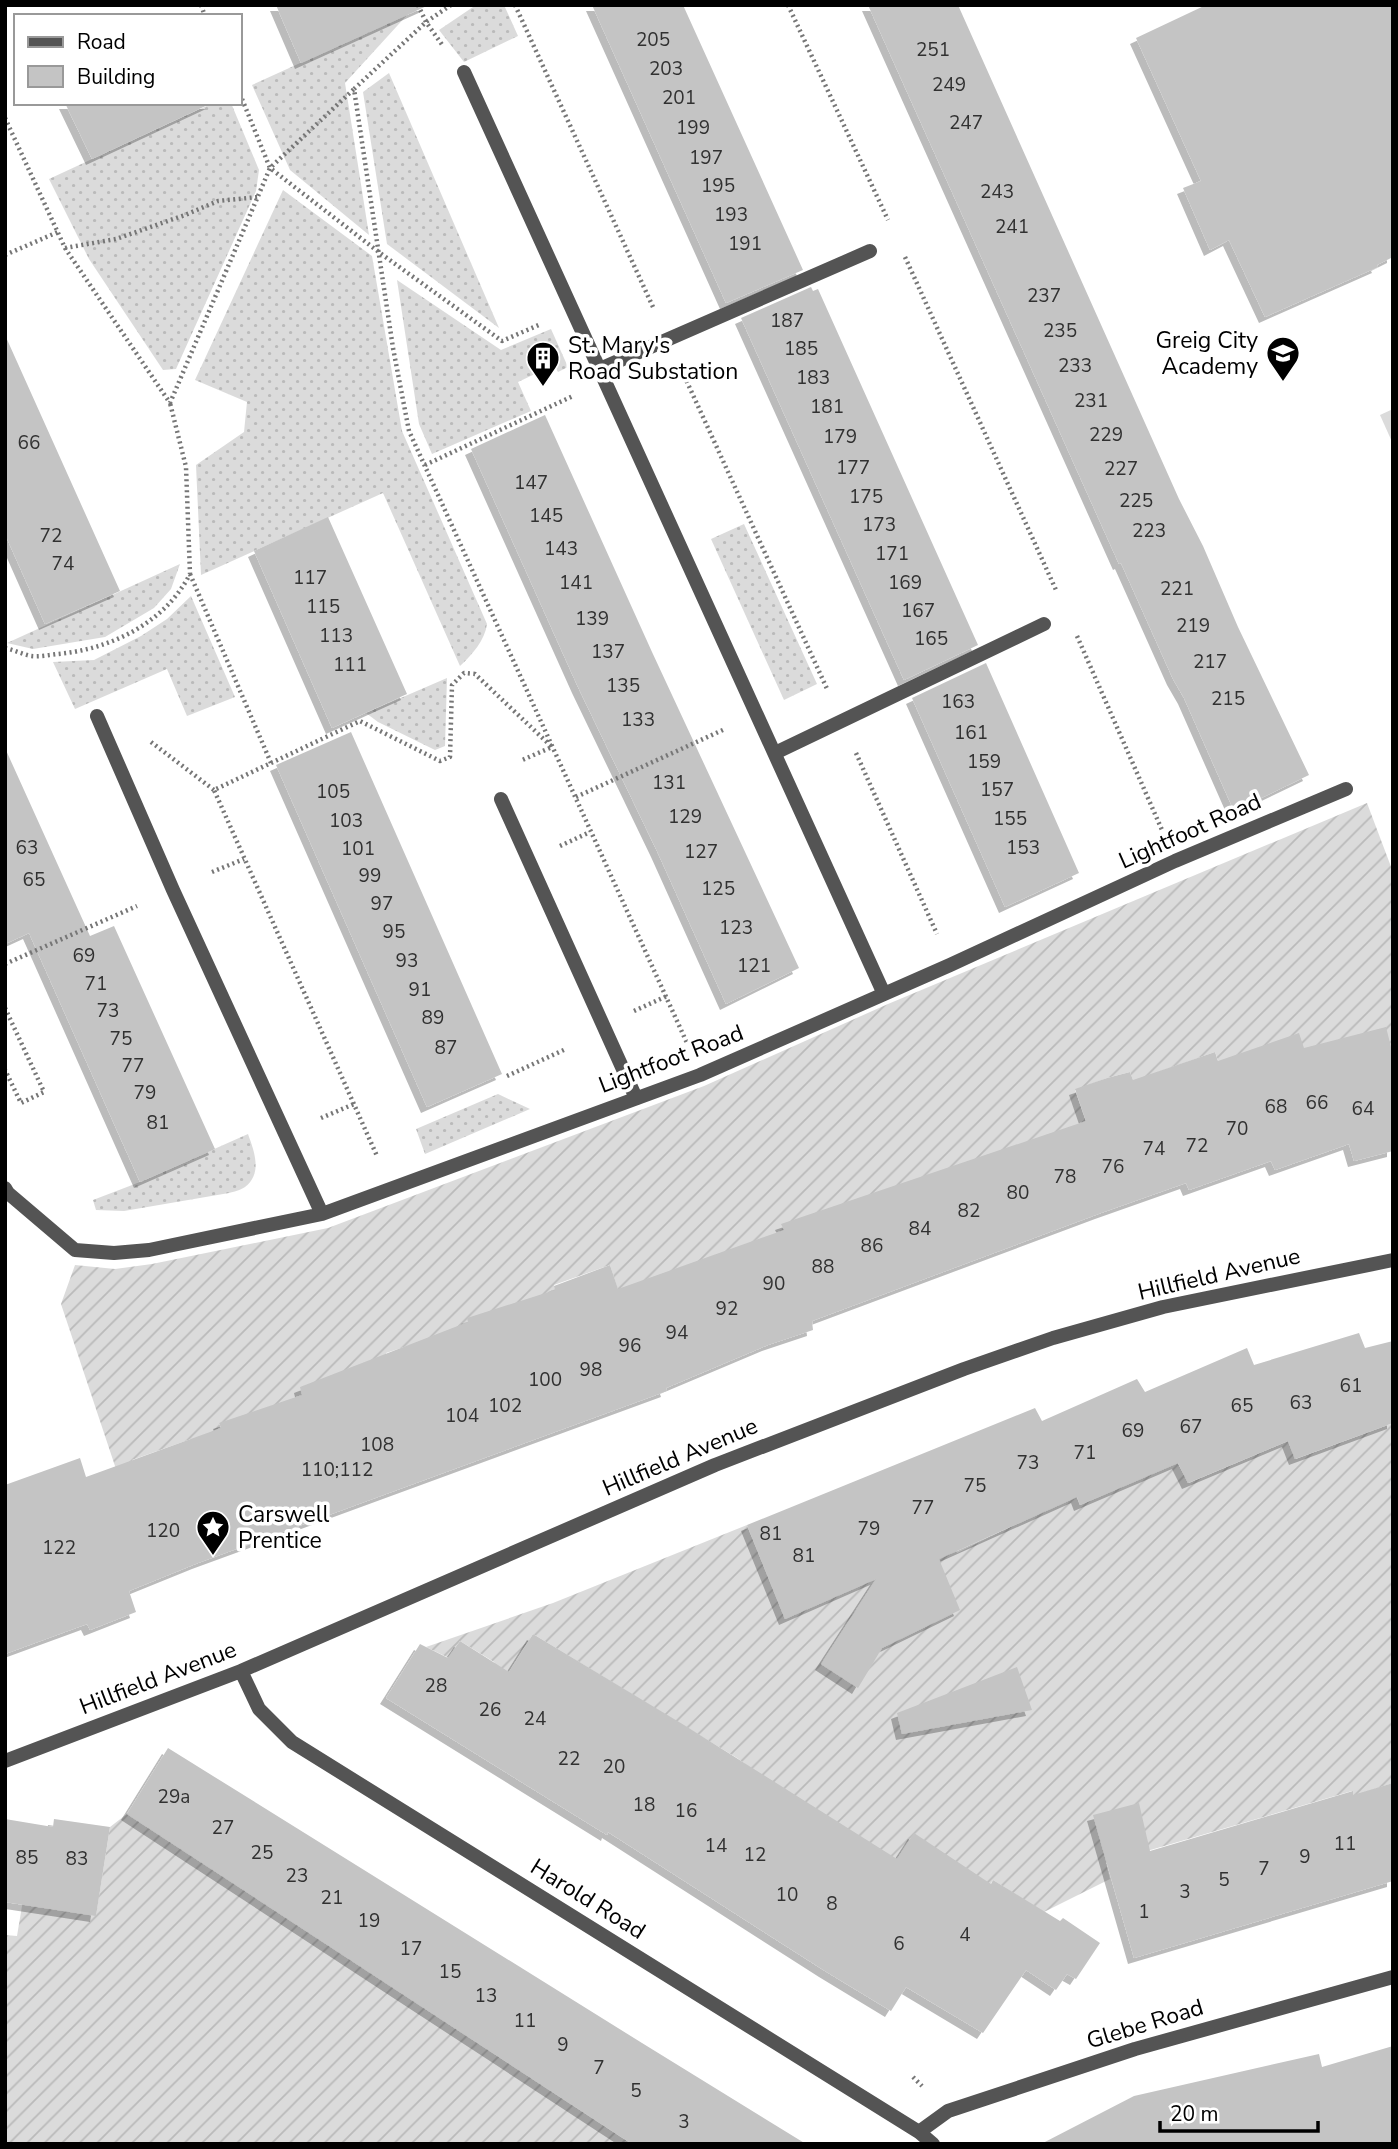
<svg xmlns="http://www.w3.org/2000/svg" width="1398" height="2149" viewBox="0 0 1398 2149" font-family="'Nunito Sans',sans-serif">
	<style>
		.grass { fill: url(#grass-dots) }
		.garden { fill: url(#garden-furrows) }
		.pitch { fill: #dbdbdb }
		.building { fill: #c4c4c4; filter: url(#shadow) }
		.lines { fill: none; stroke-linecap: round; stroke-linejoin: round }
		.path { stroke: #767676; stroke-width: 4.5; stroke-dasharray: 2 3.5; stroke-linecap: butt }
		.lane { stroke: #545454; stroke-width: 14 }
		.street { stroke: #545454; stroke-width: 14 }
		.labels { text-anchor: middle; dominant-baseline: central; stroke-width: 7; stroke-linejoin: round; paint-order: stroke }
		.number-label { font-size: 19px; fill: #313131 }
		.poi-label { font-size: 23px; fill: #000; stroke: #fff; text-anchor: start }
		.street-label { font-size: 23px; fill: #000; stroke: #fff }
	</style>
	<defs>
		<pattern id="grass-dots" width="8" height="8" patternUnits="userSpaceOnUse" patternTransform="scale(1.75)"><rect width="8" height="8" fill="#dbdbdb"/><path d="M2 2h.1M6 6h.1" fill="none" stroke="#bababa" stroke-width="1.8" stroke-linecap="round"/></pattern>
		<pattern id="garden-furrows" width="10" height="10" patternUnits="userSpaceOnUse" patternTransform="scale(1.75)"><rect width="10" height="10" fill="#dbdbdb"/><path d="M-1 1l2-2M0 10L10 0M9 11l2-2" fill="none" stroke="#bababa"/></pattern>
		<filter id="shadow"><feDropShadow dx="-6" dy="6" stdDeviation="0" flood-color="#0004"/></filter>
	</defs>
	<rect width="100%" height="100%" fill="#fff"/>
	<path class="grass" d="M476,5H504L518,36L464,62L439,30Z
		M408,14L345,83L369,235L290,170L252,85Z
		M389,73L499,328L387,244L363,92Z
		M213,103H231L259,170L256,191L176,369L163,370L89,259L49,179Z
		M283,190L372,256L402,431L487,624C485,640 472,655 460,666L383,493L201,575L196,465L244,432L247,402L195,380Z
		M397,280L501,350L551,329L568,367L558,372L554,365L518,382L531,411L432,454L419,424Z
		M744,524L817,684L784,700L711,539Z
		M180,564L171,589L154,608L105,637L33,649L7,643Z
		M191,596L235,697L187,716L167,669L75,709L53,662L94,660L141,636L167,619Z
		M447,678L445,746L435,750L378,722L366,713Z
		M498,1094L530,1109L425,1154L416,1129Z
		M248,1134C254,1151 263,1173 245,1187C241,1190 233,1192 229,1193L124,1211L96,1210L93,1200L140,1182Z"/>
	<path class="garden" d="M1367,803L1393,872V1055L1230,1094L1215,1052L1158,1072L1145,1113L1130,1072L1107,1078L1075,1090L1090,1133L782,1225L785,1231L623,1306L610,1265L554,1285L567,1330L481,1369L441,1335L386,1353L397,1400L314,1435L219,1423L233,1461L191,1439L132,1460L139,1494L126,1499L61,1304L75,1265L115,1269L152,1264L328,1228L704,1086L888,1004Z
		M1393,1423V1783L1353,1796L1352,1791L1106,1863L1110,1879L1044,1912L993,1880L966,1923L737,1758L533,1634L502,1683L494,1662L460,1641L449,1658L426,1647L553,1603L747,1525L785,1618L954,1545L957,1553L1076,1495L1080,1505L1177,1462L1189,1483L1288,1441L1296,1459Z
		M128,1813L632,2144H5V1935L17,1936L25,1888L69,1911L96,1915L110,1827Z"/>
	<path class="pitch" d="M1393,409V444L1380,415Z"/>
	<path class="building" d="M276,5H429L301,63Z
		M592,5H683L803,270L726,303Z
		M868,5H958L1179,499L1203,546L1238,627L1309,775L1234,811L1184,698L1173,679L1121,563L1119,564Z
		M1206,5H1393V257L1377,265L1378,267L1265,317L1229,240L1210,250L1183,188L1201,181L1136,38Z
		M65,103H212L92,159Z
		M811,287L813,291L818,289L978,645L904,680L741,318Z
		M5,335L120,591L45,624L5,534Z
		M545,415L652,652L799,968L726,1004L657,851L578,687L471,449Z
		M328,517L407,694L332,728L254,551Z
		M986,663L1079,873L1005,907L912,698Z
		M351,732L502,1074L427,1107L276,765Z
		M5,748L90,936L114,926L215,1149L140,1182L29,933L5,944Z
		M1386,1027L1393,1055V1151L1354,1161L1349,1144L1275,1170L1271,1161L1189,1190L1186,1183L1101,1213L812,1321L813,1330L768,1345L666,1388L667,1391L198,1563L129,1591L136,1612L90,1630L87,1624L5,1654V1485L80,1458L86,1477L221,1428L219,1423L302,1395L300,1387L468,1322L467,1318L555,1290L554,1286L610,1265L618,1289L784,1230L781,1224L1086,1121L1075,1089L1107,1078L1130,1072L1133,1080L1215,1052L1218,1061L1299,1033L1304,1048Z
		M1359,1333L1365,1348L1393,1341V1423L1295,1459L1288,1441L1188,1483L1178,1463L1080,1505L1077,1497L939,1559L960,1610L882,1648L858,1688L821,1664L876,1579L785,1619L747,1525L1035,1408L1042,1421L1137,1379L1145,1392L1247,1348L1254,1365Z
		M533,1634L684,1725L897,1859L914,1833L991,1884L993,1880L1060,1921L1063,1918L1100,1943L1076,1979L1067,1974L1056,1990L1026,1970L983,2033L906,1987L891,2011L825,1971L608,1832L607,1835L386,1698L420,1644L448,1658L460,1641L509,1672Z
		M1017,1667L1032,1710L902,1734L897,1713Z
		M168,1748L642,2043L806,2144H632L127,1814Z
		M1393,1783V1881L1134,1958L1093,1815L1139,1803L1150,1851L1353,1791V1795Z
		M5,1819L53,1827L54,1819L110,1827L96,1916L5,1902Z
		M1393,2046V2144H1041L1134,2096L1319,2054L1322,2067Z"/>
	<g class="lines">
		<path class="path" d="M201,5L205,16
			M418,5L426,22L443,46
			M451,5L426,22L354,89L393,348L409,431L687,1043
			M515,5L653,307
			M788,5L888,220
			M240,94L270,168L380,253L502,341L541,324
			M5,118L65,248L170,403L270,168L354,89
			M65,248L116,239L185,215L218,201L258,197
			M5,255L58,232
			M905,257L1056,590
			M682,371L828,691
			M425,465L573,396
			M190,574L271,763L214,790L377,1156
			M1077,636L1162,830
			M5,648C14,650 22,654 31,656C39,657 49,655 58,654C111,649 165,623 190,574L186,467L170,403
			M151,742L214,790
			M856,753L937,934
			M271,763L360,721L440,761L450,757L452,685L464,673L475,674L552,747L520,761
			M576,797L725,729
			M560,846L590,832
			M212,872L244,859
			M5,964L137,906
			M5,1008L44,1092L21,1103L5,1070
			M634,1011L667,996
			M507,1076L566,1049
			M321,1118L354,1104
			M913,2077L922,2086"/>
		<path class="lane" d="M600,369L870,251
			M775,753L1044,624
			M501,799L636,1098"/>
		<path class="street" d="M464,72L884,994
			M97,716L173,890L322,1214
			M5,1188L8,1193L75,1250L114,1253L149,1250L322,1214L700,1075L950,965L1175,861L1346,789
			M241,1671L259,1709L292,1742L919,2132L933,2144
			M5,1761L241,1671L715,1465L964,1369L1053,1338L1163,1307L1393,1260
			M919,2132L948,2111L1135,2049L1393,1977"/>
	</g>
	<defs>
		<symbol id="school-pin" viewBox="-11 -11 22 30"><path d="M0 17L-7.5 6A9.5 9.5 0 1 1 7.5 6Z" fill="#000" stroke="#fff"/><path d="M0-5L7-2L0 1L-7-2ZM-4 1L0 2.5L4 1V4Q0 6-4 4Z" fill="#fff"/></symbol>
		<symbol id="building-pin" viewBox="-11 -11 22 30"><path d="M0 17L-7.5 6A9.5 9.5 0 1 1 7.5 6Z" fill="#000" stroke="#fff"/><path d="M-4-6H4V6H1V3H-1V6H-4ZM-2.5-4.3h1.7v1.8h-1.7ZM.8-4.3h1.7v1.8H.8ZM-2.5-1h1.7V.8h-1.7ZM.8-1h1.7V.8H.8Z" fill="#fff"/></symbol>
		<symbol id="sight-pin" viewBox="-11 -11 22 30"><path d="M0 17L-7.5 6A9.5 9.5 0 1 1 7.5 6Z" fill="#000" stroke="#fff"/><path d="M0-6L1.8-2.2L6-1.7L2.9 1.2L3.7 5.4L0 3.3L-3.7 5.4L-2.9 1.2L-6-1.7L-1.8-2.2Z" fill="#fff"/></symbol>
	</defs>
	<g fill-rule="evenodd">
		<use href="#school-pin" x="1264" y="334" width="38" height="52"/>
		<use href="#building-pin" x="524" y="339" width="38" height="52"/>
		<use href="#sight-pin" x="194" y="1508" width="38" height="52"/>
	</g>
	<g class="labels">
		<g class="number-label">
			<text x="653" y="40">205</text>
			<text x="933" y="50">251</text>
			<text x="666" y="69">203</text>
			<text x="949" y="85">249</text>
			<text x="679" y="98">201</text>
			<text x="966" y="123">247</text>
			<text x="693" y="128">199</text>
			<text x="706" y="158">197</text>
			<text x="718" y="186">195</text>
			<text x="997" y="192">243</text>
			<text x="731" y="215">193</text>
			<text x="1012" y="227">241</text>
			<text x="745" y="244">191</text>
			<text x="1044" y="296">237</text>
			<text x="787" y="321">187</text>
			<text x="1060" y="331">235</text>
			<text x="801" y="349">185</text>
			<text x="1075" y="366">233</text>
			<text x="813" y="378">183</text>
			<text x="1091" y="401">231</text>
			<text x="827" y="407">181</text>
			<text x="1106" y="435">229</text>
			<text x="840" y="437">179</text>
			<text x="29" y="443">66</text>
			<text x="853" y="468">177</text>
			<text x="1121" y="469">227</text>
			<text x="531" y="483">147</text>
			<text x="866" y="497">175</text>
			<text x="1136" y="501">225</text>
			<text x="546" y="516">145</text>
			<text x="879" y="525">173</text>
			<text x="1149" y="531">223</text>
			<text x="51" y="536">72</text>
			<text x="561" y="549">143</text>
			<text x="892" y="554">171</text>
			<text x="63" y="564">74</text>
			<text x="310" y="578">117</text>
			<text x="576" y="583">141</text>
			<text x="905" y="583">169</text>
			<text x="1177" y="589">221</text>
			<text x="323" y="607">115</text>
			<text x="918" y="611">167</text>
			<text x="592" y="619">139</text>
			<text x="1193" y="626">219</text>
			<text x="336" y="636">113</text>
			<text x="931" y="639">165</text>
			<text x="608" y="652">137</text>
			<text x="1210" y="662">217</text>
			<text x="350" y="665">111</text>
			<text x="623" y="686">135</text>
			<text x="1228" y="699">215</text>
			<text x="958" y="702">163</text>
			<text x="638" y="720">133</text>
			<text x="971" y="733">161</text>
			<text x="984" y="762">159</text>
			<text x="669" y="783">131</text>
			<text x="997" y="790">157</text>
			<text x="333" y="792">105</text>
			<text x="685" y="817">129</text>
			<text x="1010" y="819">155</text>
			<text x="346" y="821">103</text>
			<text x="27" y="848">63</text>
			<text x="1023" y="848">153</text>
			<text x="358" y="849">101</text>
			<text x="701" y="852">127</text>
			<text x="370" y="876">99</text>
			<text x="34" y="880">65</text>
			<text x="718" y="889">125</text>
			<text x="382" y="904">97</text>
			<text x="736" y="928">123</text>
			<text x="394" y="932">95</text>
			<text x="84" y="956">69</text>
			<text x="407" y="961">93</text>
			<text x="754" y="966">121</text>
			<text x="96" y="984">71</text>
			<text x="420" y="990">91</text>
			<text x="108" y="1011">73</text>
			<text x="433" y="1018">89</text>
			<text x="121" y="1039">75</text>
			<text x="446" y="1048">87</text>
			<text x="133" y="1066">77</text>
			<text x="145" y="1093">79</text>
			<text x="1317" y="1103">66</text>
			<text x="1276" y="1107">68</text>
			<text x="1363" y="1109">64</text>
			<text x="158" y="1123">81</text>
			<text x="1237" y="1129">70</text>
			<text x="1197" y="1146">72</text>
			<text x="1154" y="1149">74</text>
			<text x="1113" y="1167">76</text>
			<text x="1065" y="1177">78</text>
			<text x="1018" y="1193">80</text>
			<text x="969" y="1211">82</text>
			<text x="920" y="1229">84</text>
			<text x="872" y="1246">86</text>
			<text x="823" y="1267">88</text>
			<text x="774" y="1284">90</text>
			<text x="727" y="1309">92</text>
			<text x="677" y="1333">94</text>
			<text x="630" y="1346">96</text>
			<text x="591" y="1370">98</text>
			<text x="545" y="1380">100</text>
			<text x="1351" y="1386">61</text>
			<text x="1301" y="1403">63</text>
			<text x="505" y="1406">102</text>
			<text x="1242" y="1406">65</text>
			<text x="462" y="1416">104</text>
			<text x="1191" y="1427">67</text>
			<text x="1133" y="1431">69</text>
			<text x="377" y="1445">108</text>
			<text x="1085" y="1453">71</text>
			<text x="1028" y="1463">73</text>
			<text x="337" y="1470">110;112</text>
			<text x="975" y="1486">75</text>
			<text x="923" y="1508">77</text>
			<text x="869" y="1529">79</text>
			<text x="163" y="1531">120</text>
			<text x="771" y="1534">81</text>
			<text x="59" y="1548">122</text>
			<text x="804" y="1556">81</text>
			<text x="436" y="1686">28</text>
			<text x="490" y="1710">26</text>
			<text x="535" y="1719">24</text>
			<text x="569" y="1759">22</text>
			<text x="614" y="1767">20</text>
			<text x="174" y="1797">29a</text>
			<text x="644" y="1805">18</text>
			<text x="686" y="1811">16</text>
			<text x="223" y="1828">27</text>
			<text x="1345" y="1844">11</text>
			<text x="716" y="1846">14</text>
			<text x="262" y="1853">25</text>
			<text x="755" y="1855">12</text>
			<text x="1305" y="1857">9</text>
			<text x="27" y="1858">85</text>
			<text x="77" y="1859">83</text>
			<text x="1264" y="1869">7</text>
			<text x="297" y="1876">23</text>
			<text x="1224" y="1880">5</text>
			<text x="1185" y="1892">3</text>
			<text x="787" y="1895">10</text>
			<text x="332" y="1898">21</text>
			<text x="832" y="1904">8</text>
			<text x="1144" y="1912">1</text>
			<text x="369" y="1921">19</text>
			<text x="965" y="1935">4</text>
			<text x="899" y="1944">6</text>
			<text x="411" y="1949">17</text>
			<text x="450" y="1972">15</text>
			<text x="486" y="1996">13</text>
			<text x="525" y="2021">11</text>
			<text x="563" y="2045">9</text>
			<text x="599" y="2068">7</text>
			<text x="636" y="2091">5</text>
			<text x="684" y="2122">3</text>
		</g>
		<g class="poi-label">
			<text x="1258" y="340" text-anchor="end">Greig City<tspan x="1258" dy="26">Academy</tspan></text>
			<text x="568" y="345">St. Mary's<tspan x="568" dy="26">Road Substation</tspan></text>
			<text x="238" y="1514">Carswell<tspan x="238" dy="26">Prentice</tspan></text>
		</g>
		<g class="street-label">
			<text transform="translate(1190 831) rotate(-24)">Lightfoot Road</text>
			<text transform="translate(671 1059) rotate(-21)">Lightfoot Road</text>
			<text transform="translate(1219 1274) rotate(-13)">Hillfield Avenue</text>
			<text transform="translate(680 1457) rotate(-23)">Hillfield Avenue</text>
			<text transform="translate(158 1678) rotate(-21)">Hillfield Avenue</text>
			<text transform="translate(588 1899) rotate(32)">Harold Road</text>
			<text transform="translate(1145 2024) rotate(-17)">Glebe Road</text>
		</g>
	</g>
	<rect width="1398" height="2149" fill="none" stroke="#000000" stroke-width="14"/>
	<rect x="14" y="14" width="228" height="91" fill="#ffffff" stroke="#999999" stroke-width="2"/>
	<rect x="28" y="37" width="35" height="10" fill="#545454" stroke="#999999" stroke-width="2"/>
	<text x="77" y="49" font-size="21" fill="#000000">Road</text>
	<rect x="28" y="66" width="35" height="21" fill="#c4c4c4" stroke="#999999" stroke-width="2"/>
	<text x="77" y="84" font-size="21" fill="#000000">Building</text>
	<path d="M1160 2121v10h158v-10" fill="none" stroke="#000000" stroke-width="3.5"/>
	<text x="1170" y="2121" font-size="21" fill="#000000" stroke="#ffffff" stroke-width="5" paint-order="stroke">20 m</text>
</svg>
